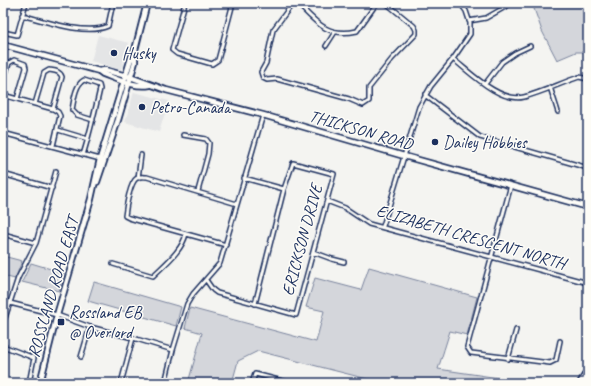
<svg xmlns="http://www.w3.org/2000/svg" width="591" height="386" viewBox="0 0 591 386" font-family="Caveat,sans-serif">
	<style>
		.built { fill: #e4e5e6 }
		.green { fill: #d4d6db; stroke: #78829c }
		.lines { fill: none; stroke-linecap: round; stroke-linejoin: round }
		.stream { stroke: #717c98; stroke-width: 1 }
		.minor-casing { stroke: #1b2f5e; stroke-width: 6 }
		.secondary-casing { stroke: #1b2f5e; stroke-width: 8 }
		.minor { stroke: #fdfcf7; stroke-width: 3 }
		.secondary { stroke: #fdfcf7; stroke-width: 4.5 }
		.poi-dot { fill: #1b2f5e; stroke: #fdfcf7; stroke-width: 1.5 }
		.labels { text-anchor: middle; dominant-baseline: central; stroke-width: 3; stroke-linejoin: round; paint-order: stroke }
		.poi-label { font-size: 17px; fill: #1b2f5e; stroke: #fdfcf7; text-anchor: start }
		.street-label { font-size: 17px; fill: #1b2f5e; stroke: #fdfcf7 }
	</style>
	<rect width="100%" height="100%" fill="#f4f4f1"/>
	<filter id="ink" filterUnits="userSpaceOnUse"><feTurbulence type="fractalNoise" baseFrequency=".025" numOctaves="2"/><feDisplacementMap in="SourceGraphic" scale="8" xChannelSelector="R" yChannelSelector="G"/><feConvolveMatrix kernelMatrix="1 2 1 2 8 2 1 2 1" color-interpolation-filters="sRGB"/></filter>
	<g filter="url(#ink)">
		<path class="built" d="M98,35L129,43L121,70L91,61Z
			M134,92L169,101L159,132L125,122Z"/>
		<path class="green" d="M532,3H588V52H576L557,60L542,31Z
			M3,256L22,261L15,279L3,276Z
			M31,263L64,273L59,291L22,282Z
			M369,267L477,297L467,335L450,331L438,369L533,383H383L258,351L238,361L232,383H188L202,333L185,328L190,308L316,342L324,311L306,307L315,278L361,290Z
			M94,282L181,307L176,326L88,301Z"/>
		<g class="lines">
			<path class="stream" d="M579,3L588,13"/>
			<defs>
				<path id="minor" d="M185,3L172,50L177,54L212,64L218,60L233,3
					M293,3L273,30L266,63L261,72L263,78L267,80L277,79L349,99L363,105L369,101V88L392,59L416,34V30L414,26L386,3
					M297,3C316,22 327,38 357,31L377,3
					M22,15C44,21 87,36 108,26L113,3
					M469,21L486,18L507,6
					M3,32L17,35L26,3
					M326,46L335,32
					M453,59C471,73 500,103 524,97C543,92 561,83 579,77L588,79
					M3,83L9,63L14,60L25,64L26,68L17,99
					M485,84L502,62L515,53L530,46
					M550,87L558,112
					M3,95L53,109L58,112L60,116L53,146
					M425,95L480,137L588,168
					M35,104L44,73L49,70C55,71 60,71 62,77L53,109
					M58,130L88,139
					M3,133L100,159
					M183,135L206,139L209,143L208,154L198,191
					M83,155C90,133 95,111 100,89L99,85L84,80C75,85 74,100 72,110L77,115L93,120
					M3,174L52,188
					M138,178L141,155
					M244,178L284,189
					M511,185L467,347L471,353L550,363L556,360L560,341
					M327,201L345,208L369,224L588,283
					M383,226L419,107L431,86L453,59L470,34V23L466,11L460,3
					M3,234L36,243
					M226,245L129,218L125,216C126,207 130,182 137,178C140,176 144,177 147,177L237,204
					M313,252L332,259L344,262
					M113,264L153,276C165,264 182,251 186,234
					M206,280L213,290L217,293L296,315L334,174L293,163L284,189L255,304
					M10,303L57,315L90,327L133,338L173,350
					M3,321L5,318L18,278L36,243L56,171
					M3,346L34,358L29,383
					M81,357L90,327
					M508,359L516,330
					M121,383L133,338
					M165,383L173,350L187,304L193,294L220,263L263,115
					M252,383L255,374L290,383"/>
				<path id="secondary" d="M3,45L99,71L103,74C117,79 135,88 150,85
					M99,71L105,70L130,77L166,90L263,115L404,156L588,207
					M97,182L118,120L135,62V50L147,3
					M40,383L57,315L91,199L100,159L131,58L135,50
					M580,383L588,370"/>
			</defs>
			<use href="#minor" class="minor-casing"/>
			<use href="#secondary" class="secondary-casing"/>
			<use href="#minor" class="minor"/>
			<use href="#secondary" class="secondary"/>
		</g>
	</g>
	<g class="poi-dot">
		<circle cx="114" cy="53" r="4"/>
		<circle cx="142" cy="107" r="4"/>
		<circle cx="435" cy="142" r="4"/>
		<rect x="57" y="318" width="8" height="8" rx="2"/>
	</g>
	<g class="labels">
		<g class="poi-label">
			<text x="122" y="53">Husky</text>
			<text x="150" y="107">Petro-Canada</text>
			<text x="443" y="142">Dailey Hobbies</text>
			<text x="69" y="312">Rossland EB<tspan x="69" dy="20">@ Overlord</tspan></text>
		</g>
		<g class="street-label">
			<text transform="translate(361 130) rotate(16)">THICKSON ROAD</text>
			<text transform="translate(471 237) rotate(16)">ELIZABETH CRESCENT NORTH</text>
			<text transform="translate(302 240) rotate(-75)">ERICKSON DRIVE</text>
			<text transform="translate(53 287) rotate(-74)">ROSSLAND ROAD EAST</text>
		</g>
	</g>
	<rect width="591" height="386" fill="none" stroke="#fdfcf7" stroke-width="16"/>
	<rect x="8" y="8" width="575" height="370" fill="none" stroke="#1b2f5e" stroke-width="1.5" filter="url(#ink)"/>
</svg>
